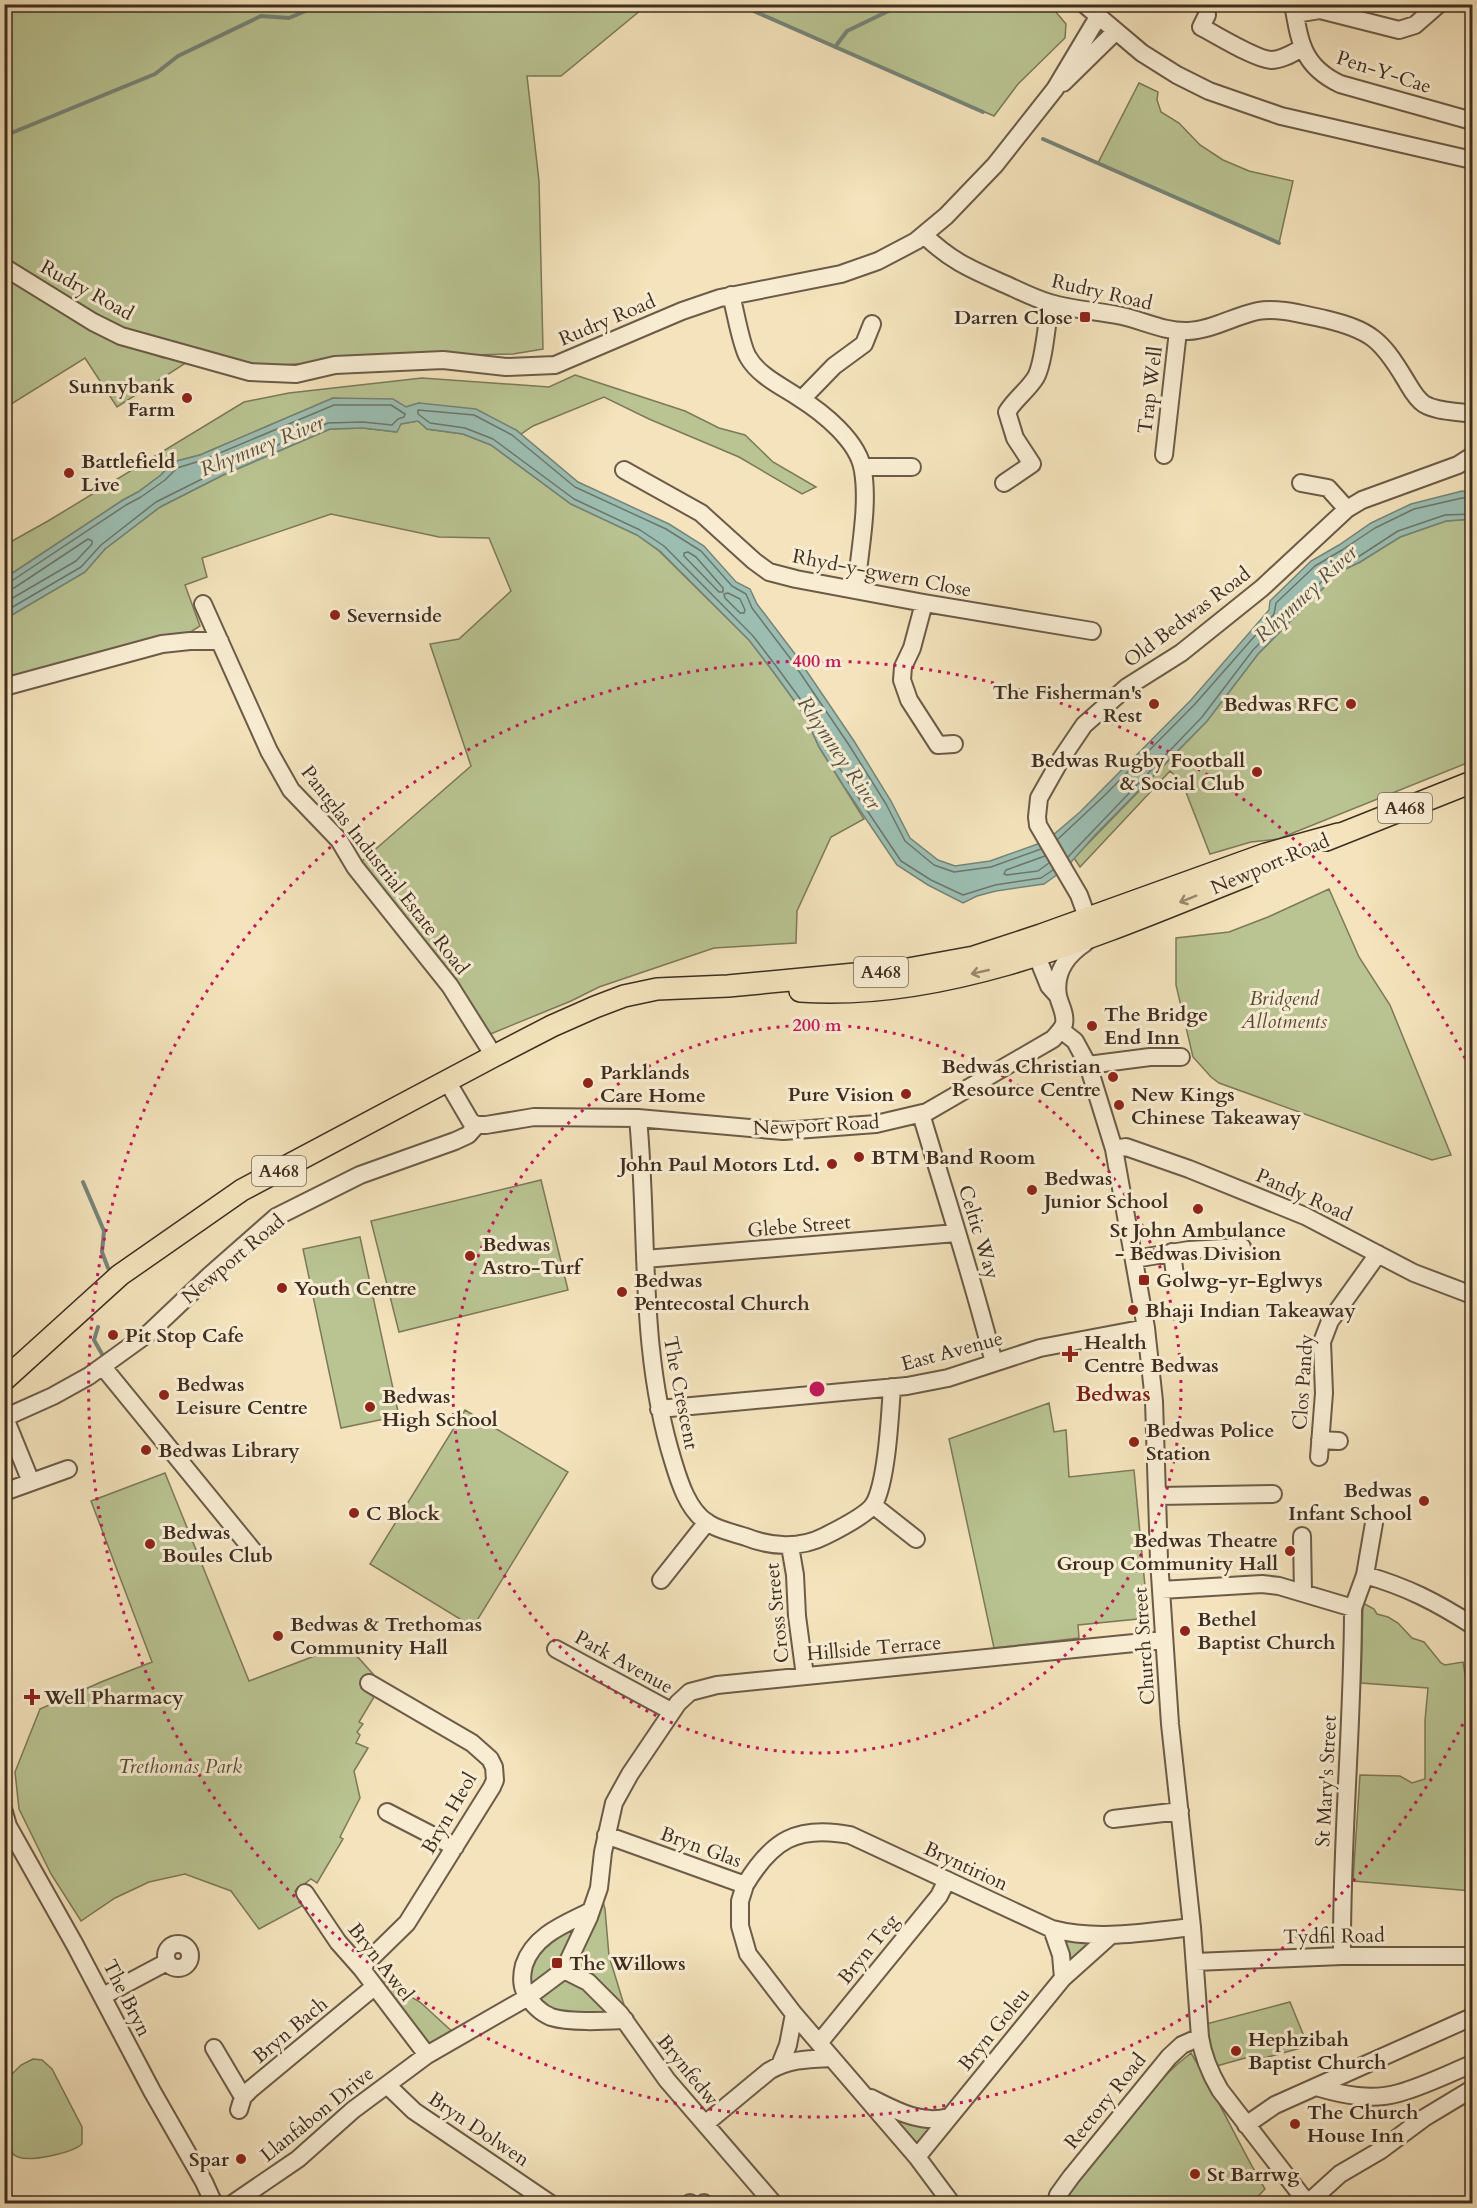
<svg xmlns="http://www.w3.org/2000/svg" width="1477" height="2208" viewBox="0 0 1477 2208" font-family="Cardo,serif">
	<style>
		.green { fill: #b9c492; stroke: #7c795a; stroke-width: 1.5 }
		.water { fill: #9cbeb2; stroke: #768478; stroke-width: 1.5 }
		.lines { fill: none; stroke-linecap: round; stroke-linejoin: round }
		.shore { stroke: #6d766a; stroke-width: 1.5 }
		.stream { stroke: #768478; stroke-width: 4 }
		.minor-casing { stroke: #6c5b48; stroke-width: 20 }
		.major-casing { stroke: #3e2e21; stroke-width: 24 }
		.minor { stroke: #f8edd3; stroke-width: 16 }
		.major { stroke: #f4e3bc; stroke-width: 21 }
		.oneway { stroke: #99886e }
		.ring { fill: none; stroke: #c2185b; stroke-width: 3; stroke-dasharray: 3 6 }
		.poi-dot { fill: #8f2418; stroke: #f8edd3; stroke-width: 2 }
		.labels { text-anchor: middle; dominant-baseline: central; stroke-width: 6; stroke-linejoin: round; paint-order: stroke }
		.shield { fill: #f8edd3; stroke: #766756; stroke-width: 1.5 }
		.shield-label { font-size: 18px; font-weight: bold; fill: #3e2e21 }
		.street-label { font-size: 20px; fill: #3e2e21; stroke: #f8edd3 }
		.poi-label { font-size: 20px; font-weight: bold; fill: #3e2e21; stroke: #f8edd3; text-anchor: start }
		.park-label { font-size: 20px; font-style: italic; fill: #574c38; stroke: #f8edd3 }
		.water-label { font-size: 21px; font-style: italic; fill: #565245; stroke: #f8edd3 }
		.quarter-label { font-size: 22px; font-weight: bold; fill: #7a1f14; stroke: #f8edd3 }
		.centre { fill: #c2185b; stroke: #f8edd3; stroke-width: 3 }
		.ring-label { font-size: 18px; text-anchor: middle; font-weight: bold; fill: #c2185b; stroke: #f8edd3; stroke-width: 6; stroke-linejoin: round; paint-order: stroke }
	</style>
	<rect width="100%" height="100%" fill="#f4e3bc"/>
	<filter id="stains"><feTurbulence type="fractalNoise" baseFrequency=".00333" numOctaves="4"/><feColorMatrix values="0 0 0 0 .2 0 0 0 0 .09 0 0 0 0 .02 0 0 0 .5 -.17"/></filter>
	<radialGradient id="worn" r=".72"><stop offset=".6" stop-color="#630" stop-opacity="0"/><stop offset="1" stop-color="#630" stop-opacity=".3"/></radialGradient>
	<path class="green" d="M4,5H647L561,76H527L539,181L543,349L513,354L434,356L263,366L230,361L132,333L108,321L5,261Z
		M738,5H1050L1066,24L1065,38L1018,84L994,116Z
		M1139,83L1158,92L1157,100L1161,112L1179,123L1200,145L1223,160L1249,171L1293,181L1279,243L1098,163Z
		M5,275L107,339L164,358L192,359L117,407L85,358L5,408Z
		M575,375L685,411L719,428L745,435L773,462L816,487L802,494L739,457L649,419L604,397L533,426L521,434L516,430L419,403L406,407L333,398L200,455L173,462L161,475L138,492L123,500L5,578V545L48,521L244,402L289,393L422,378L549,387Z
		M418,421L427,429L463,434L491,445L571,504L637,535L659,551L749,640L772,670L804,714L819,747L864,819L831,837L797,911L796,943L714,948L599,987L571,1001L483,1037L355,867L471,766L430,644L459,639L511,591L489,538L439,537L331,514L202,558L207,577L185,585L200,626L189,633L5,680V619L85,572L105,549L160,507L223,475L330,429L363,428L396,432L400,424Z
		M1472,519V761L1278,839L1251,842L1210,854L1182,782L1170,771L1080,867L1074,858L1207,721L1258,654L1339,572L1360,562L1400,537L1446,521Z
		M1329,889L1359,957L1390,1005L1451,1155L1432,1160L1219,1083L1211,1077L1193,1057L1176,985V938L1229,932L1268,917Z
		M541,1180L568,1290L399,1332L371,1221Z
		M360,1237L399,1416L341,1428L303,1249Z
		M1049,1403L1054,1432L1066,1430L1069,1477L1134,1470L1148,1618L1078,1625L1079,1638L994,1648L949,1439Z
		M465,1410L568,1472L473,1627L370,1564Z
		M165,1473L249,1681L346,1644L373,1674L369,1683L361,1688L374,1697L359,1722L363,1724L357,1732L360,1735L356,1743L368,1748L354,1771L360,1798L340,1837L343,1839L317,1883L311,1879L295,1891L302,1906L259,1929L231,1891L185,1874L149,1882L115,1898L81,1921L51,1874L19,1809L15,1772L40,1709L101,1682L152,1662L91,1501Z
		M1363,1603L1374,1609L1377,1614L1388,1617L1398,1623L1412,1638L1424,1642L1441,1663L1445,1665L1463,1662L1467,1686L1472,1690V1891L1353,1881L1360,1775L1400,1776L1412,1783L1425,1779V1721L1428,1688L1361,1683Z
		M599,1888L605,1909L609,1956L633,2034L625,2020L571,2021L528,1997L527,1956L591,1911Z
		M1052,1929L1111,1935L1063,1978Z
		M362,1968L420,2002L457,2036L427,2055Z
		M1290,2002L1308,2046L1257,2060L1256,2055L1213,2067L1206,2024Z
		M1191,2053C1218,2098 1239,2145 1265,2189L1252,2203L1067,2204L1071,2189C1108,2143 1143,2090 1191,2053Z
		M33,2059L42,2060L52,2069L82,2127V2144C72,2153 31,2162 18,2157C12,2155 8,2149 5,2144V2081L21,2065Z
		M863,2094L943,2119L917,2157Z"/>
	<path class="water" d="M333,398L393,399L406,407L419,403L476,409L516,430L578,482L669,524L704,546L736,582L750,589L757,604L795,654L854,741L891,801L910,838L938,860L955,866L990,861L1046,841L1080,812L1191,700L1269,610L1270,601L1311,561L1339,545L1371,523L1411,504L1462,491L1472,492V519L1446,521L1400,537L1360,562L1339,572L1258,654L1207,721L1095,835L1065,869L1044,884L996,891L977,896L963,903L928,885L897,865L843,785L819,747L804,714L772,670L749,640L660,551L637,535L571,504L491,445L463,434L427,429L418,421L401,424L397,432L363,428L330,429L223,475L160,507L105,549L85,572L5,619V578L123,500L138,492L161,475L173,462L200,455Z"/>
	<g class="lines">
		<path class="shore" d="M688,552L696,557L723,588V592H719L684,556V553Z
			M4,583L10,582L126,505L141,497L165,480L177,468L203,460L334,405H391L405,414L404,417L398,419L392,425L363,422L328,423L220,470L156,502L101,545L81,567L4,612
			M4,590L14,588L88,539L92,541V544L76,561L4,603
			M728,593L740,599L745,610L744,613H740L725,598L724,594Z
			M1058,839L1105,795L1195,704L1274,614L1276,603L1315,566L1342,550L1375,528L1414,509L1462,498H1472
			M1041,849L991,867L954,872L934,865L905,841L886,804L849,745L790,658L752,608L746,594L732,586L701,551L666,529L575,487L512,435L474,415L418,410V414L430,423L465,428L493,439L574,499L640,530L664,546L753,636L776,666L809,711L825,744L848,782L901,861L931,880L963,895L995,885L1041,878L1053,870
			M1045,856L1006,870L1004,874L1007,875L1038,871L1049,863
			M1068,857L1202,717L1253,650L1335,568L1358,557L1398,531L1445,515L1472,514"/>
		<path class="stream" d="M738,4L983,112
			M1120,4L1121,5
			M835,47L847,31L903,4
			M4,136L155,74L178,56L261,16L289,18L322,4
			M1043,139L1279,243
			M83,1182L104,1231L102,1252L108,1268
			M98,1327L94,1340L102,1354"/>
		<defs>
			<path id="minor" d="M1084,4L1142,53L1177,75L1209,91L1281,116L1472,160
				M1293,4C1300,42 1302,66 1340,84L1472,121
				M1295,14L1320,10L1399,30L1415,25L1439,4
				M1207,15L1201,27C1217,35 1255,59 1271,60C1282,60 1293,53 1302,48
				M1063,83L1115,32
				M924,235C953,263 973,270 1009,286C1022,292 1036,299 1050,303C1074,310 1098,311 1122,316C1144,321 1165,332 1188,331C1212,330 1234,316 1258,311C1278,307 1305,315 1325,319C1370,330 1381,339 1405,379C1410,387 1415,398 1424,404C1437,412 1457,411 1472,414
				M4,267L93,322L121,336L250,372L296,374L335,365L443,360L506,367L555,365L682,311L720,298L841,274L878,261L916,241L946,216L995,165L1055,89L1098,17
				M731,295C735,309 741,346 748,357C758,375 781,386 798,397C822,412 859,441 863,471C869,507 859,553 856,590
				M802,399L834,366L864,344L872,324
				M1164,455L1178,331
				M862,467H912
				M624,470L701,513L754,561L769,572L796,579L924,603L1092,631
				M1004,483L1032,464L1015,438L1007,412C1015,399 1028,390 1036,377C1044,362 1047,322 1050,303
				M1301,483L1328,488L1347,509
				M924,603L912,648L903,667L902,680L909,700L938,745L954,744
				M203,604L269,751L291,790L339,840L355,867L450,986L494,1056
				M4,687L162,644L190,641H220
				M1091,928L1079,895L1038,825L1037,817L1039,798L1061,759L1084,725L1127,687L1181,653L1262,588L1347,509L1362,500L1458,465L1472,456
				M1032,944L1049,986L1058,996
				M1061,1030L1075,1041L1088,1065L1114,1149L1146,1328L1154,1401L1159,1560L1170,1724L1192,1927L1200,2037C1203,2057 1210,2073 1220,2090L1308,2204
				M1088,1065L1150,1057H1181
				M447,1081L471,1122L477,1125H486L534,1117L638,1118L783,1131L876,1124L927,1112L1053,1039C1057,1034 1062,1030 1064,1024C1066,1014 1060,1005 1058,996C1054,973 1067,955 1085,943
				M921,1114C946,1197 973,1279 994,1363
				M638,1118C649,1234 638,1348 673,1461C679,1481 688,1511 708,1523C718,1530 734,1533 746,1537C771,1547 800,1549 825,1536C837,1530 867,1515 874,1504C887,1481 890,1415 892,1387
				M1114,1149L1126,1147L1189,1169L1305,1216L1414,1273L1472,1295
				M1172,1252L1175,1276
				M645,1259L956,1233
				M1134,1259L1189,1250L1242,1247
				M103,1367L255,1553
				M659,1409L907,1386L948,1378L1040,1348L1146,1328
				M4,1418L53,1396L89,1376L150,1332L209,1276L276,1217L360,1175L455,1141L468,1135L477,1125
				M5,1418L31,1482
				M1320,1440L1339,1441
				M1319,1457L1324,1393L1322,1342L1330,1321L1378,1254
				M4,1492L68,1469
				M1158,1496L1273,1494
				M873,1505L916,1539
				M1302,1536L1303,1593
				M790,1546L795,1575L797,1616L805,1676
				M1365,1575C1407,1587 1436,1602 1472,1625
				M661,1580L707,1522
				M1161,1590L1262,1584L1279,1586L1353,1608C1353,1724 1341,1840 1342,1956
				M1353,1608L1365,1575L1374,1523
				M556,1649L671,1711
				M4,1812L8,1826L75,1945L152,2091L204,2182L214,2204
				M387,1812L455,1847
				M1113,1819L1180,1811
				M606,1835L745,1885L740,1901V1926L748,1954L794,2014L917,2157L952,2204
				M745,1885C772,1840 797,1825 850,1835L1052,1929C1098,1941 1146,1932 1192,1927
				M305,1893L338,1942L361,1968L427,2055
				M591,1911C565,1924 534,1935 524,1965C522,1973 521,1984 525,1992C531,2003 539,2012 551,2017C569,2023 605,2021 625,2020
				M1052,1929L1061,1955L1063,1978
				M166 1956a12 12 0 1 1 24 0a12 12 0 1 1-24 0Z
				M1195,1962L1342,1956H1472
				M361,1968L407,1923L492,1787L495,1780L494,1767L490,1759L472,1743L369,1683
				M564,1970L588,1982L620,2014L667,2080L774,2204
				M103,1996L167,1962
				M819,2043L939,1896L947,1880
				M214,2048L243,2097
				M780,2065L788,2045L794,2014
				M387,2085L414,2111L551,2204
				M1316,2087C1343,2095 1372,2101 1399,2093C1424,2086 1448,2074 1472,2064
				M871,2098C895,2110 921,2125 949,2117
				M239,2110L243,2097L251,2089L374,1987
				M705,2124L769,2071C789,2059 809,2059 832,2058
				M1246,2125L1275,2105L1472,2017
				M917,2157L1063,1978L1111,1935
				M690,2203L691,2204
				M232,2204L298,2159L353,2110L427,2055L528,1997L564,1970L589,1917L599,1888L603,1852L614,1803L630,1774L678,1703L690,1692L717,1685L1164,1640
				M703,2204L704,2203
				M1056,2204L1058,2195L1071,2177L1169,2057L1182,2045L1200,2037
				M1307,2204L1340,2174L1381,2150L1424,2118L1472,2089"/>
			<path id="major" d="M1326,840L1472,782
				M800,991C951,1002 1110,930 1248,875
				M4,1380L120,1275L242,1190L494,1056L552,1026L595,1007L624,996L657,989L728,986L908,969L974,957L1041,935L1266,854L1338,834"/>
		</defs>
		<use href="#minor" class="minor-casing"/>
		<use href="#major" class="major-casing"/>
		<use href="#minor" class="minor"/>
		<use href="#major" class="major"/>
	</g>
	<defs><path id="oneway-shaft" d="M-6 0H5M1.5-3L5.5 0L1.5 3" fill="none" stroke-width="1.6" stroke-linecap="round" stroke-linejoin="round" transform="scale(1.5)"/></defs>
	<g class="oneway">
		<use href="#oneway-shaft" transform="translate(1188 899) rotate(158)"/>
		<use href="#oneway-shaft" transform="translate(980 972) rotate(167)"/>
	</g>
	<g class="ring">
		<circle cx="817" cy="1389" r="364"/>
		<path d="M1471 1708A728 728 0 1 1 1471 1070"/>
	</g>
	<g class="poi-dot">
		<rect x="1079" y="311" width="12" height="12" rx="3"/>
		<circle cx="187" cy="398" r="6"/>
		<circle cx="69" cy="473" r="6"/>
		<circle cx="335" cy="615" r="6"/>
		<circle cx="1154" cy="704" r="6"/>
		<circle cx="1351" cy="704" r="6"/>
		<circle cx="1257" cy="772" r="6"/>
		<circle cx="1092" cy="1026" r="6"/>
		<circle cx="1113" cy="1077" r="6"/>
		<circle cx="588" cy="1083" r="6"/>
		<circle cx="906" cy="1094" r="6"/>
		<circle cx="1119" cy="1105" r="6"/>
		<circle cx="859" cy="1157" r="6"/>
		<circle cx="832" cy="1164" r="6"/>
		<circle cx="1032" cy="1190" r="6"/>
		<circle cx="1198" cy="1209" r="6"/>
		<circle cx="470" cy="1256" r="6"/>
		<rect x="1138" y="1274" width="12" height="12" rx="3"/>
		<circle cx="282" cy="1288" r="6"/>
		<circle cx="622" cy="1292" r="6"/>
		<circle cx="1133" cy="1310" r="6"/>
		<circle cx="113" cy="1335" r="6"/>
		<path d="M1067 1345h6v6h6v6h-6v6h-6v-6h-6v-6h6z"/>
		<circle cx="164" cy="1395" r="6"/>
		<circle cx="370" cy="1407" r="6"/>
		<circle cx="1134" cy="1442" r="6"/>
		<circle cx="146" cy="1450" r="6"/>
		<circle cx="1424" cy="1501" r="6"/>
		<circle cx="354" cy="1513" r="6"/>
		<circle cx="150" cy="1544" r="6"/>
		<circle cx="1290" cy="1551" r="6"/>
		<circle cx="1185" cy="1631" r="6"/>
		<circle cx="278" cy="1636" r="6"/>
		<path d="M29 1688h6v6h6v6h-6v6h-6v-6h-6v-6h6z"/>
		<rect x="551" y="1957" width="12" height="12" rx="3"/>
		<circle cx="1236" cy="2051" r="6"/>
		<circle cx="1295" cy="2124" r="6"/>
		<circle cx="241" cy="2159" r="6"/>
		<circle cx="1195" cy="2174" r="6"/>
	</g>
	<g class="labels">
		<g class="shield">
			<rect x="1378" y="793" width="54" height="30" rx="4.5"/>
			<rect x="854" y="957" width="54" height="30" rx="4.5"/>
			<rect x="252" y="1156" width="54" height="30" rx="4.5"/>
		</g>
		<g class="shield-label">
			<text x="1405" y="808">A468</text>
			<text x="881" y="972">A468</text>
			<text x="279" y="1171">A468</text>
		</g>
		<g class="street-label">
			<text transform="translate(1384 72) rotate(18)">Pen-Y-Cae</text>
			<text transform="translate(87 290) rotate(29)">Rudry Road</text>
			<text transform="translate(1102 292) rotate(13)">Rudry Road</text>
			<text transform="translate(607 320) rotate(-23)">Rudry Road</text>
			<text transform="translate(1150 390) rotate(-83)">Trap Well</text>
			<text transform="translate(882 573) rotate(11)">Rhyd-y-gwern Close</text>
			<text transform="translate(1187 617) rotate(-37)">Old Bedwas Road</text>
			<text transform="translate(1270 864) rotate(-23)">Newport Road</text>
			<text transform="translate(385 870) rotate(52)">Pantglas Industrial Estate Road</text>
			<text transform="translate(816 1125) rotate(-3)">Newport Road</text>
			<text transform="translate(1304 1195) rotate(24)">Pandy Road</text>
			<text transform="translate(799 1226) rotate(-5)">Glebe Street</text>
			<text transform="translate(979 1232) rotate(73)">Celtic Way</text>
			<text transform="translate(233 1259) rotate(-40)">Newport Road</text>
			<text transform="translate(952 1351) rotate(-15)">East Avenue</text>
			<text transform="translate(1303 1382) rotate(-86)">Clos Pandy</text>
			<text transform="translate(681 1393) rotate(79)">The Crescent</text>
			<text transform="translate(777 1613) rotate(-96)">Cross Street</text>
			<text transform="translate(1144 1646) rotate(-94)">Church Street</text>
			<text transform="translate(874 1648) rotate(-5)">Hillside Terrace</text>
			<text transform="translate(624 1662) rotate(29)">Park Avenue</text>
			<text transform="translate(1326 1781) rotate(-87)">St Mary's Street</text>
			<text transform="translate(449 1813) rotate(-60)">Bryn Heol</text>
			<text transform="translate(701 1847) rotate(20)">Bryn Glas</text>
			<text transform="translate(966 1866) rotate(25)">Bryntirion</text>
			<text transform="translate(1334 1936) rotate(-1)">Tydfil Road</text>
			<text transform="translate(868 1949) rotate(-51)">Bryn Teg</text>
			<text transform="translate(381 1962) rotate(52)">Bryn Awel</text>
			<text transform="translate(127 1998) rotate(63)">The Bryn</text>
			<text transform="translate(994 2029) rotate(-51)">Bryn Goleu</text>
			<text transform="translate(290 2030) rotate(-40)">Bryn Bach</text>
			<text transform="translate(688 2070) rotate(51)">Brynfedw</text>
			<text transform="translate(1105 2101) rotate(-51)">Rectory Road</text>
			<text transform="translate(317 2114) rotate(-39)">Llanfabon Drive</text>
			<text transform="translate(479 2129) rotate(34)">Bryn Dolwen</text>
		</g>
		<g class="poi-label">
			<text x="1073" y="317" text-anchor="end">Darren Close</text>
			<text x="175" y="386" text-anchor="end">Sunnybank<tspan x="175" dy="23">Farm</tspan></text>
			<text x="81" y="461">Battlefield<tspan x="81" dy="23">Live</tspan></text>
			<text x="347" y="615">Severnside</text>
			<text x="1142" y="692" text-anchor="end">The Fisherman's<tspan x="1142" dy="23">Rest</tspan></text>
			<text x="1339" y="704" text-anchor="end">Bedwas RFC</text>
			<text x="1245" y="760" text-anchor="end">Bedwas Rugby Football<tspan x="1245" dy="23">&amp; Social Club</tspan></text>
			<text x="1104" y="1014">The Bridge<tspan x="1104" dy="23">End Inn</tspan></text>
			<text x="1101" y="1066" text-anchor="end">Bedwas Christian<tspan x="1101" dy="23">Resource Centre</tspan></text>
			<text x="600" y="1072">Parklands<tspan x="600" dy="23">Care Home</tspan></text>
			<text x="894" y="1094" text-anchor="end">Pure Vision</text>
			<text x="1131" y="1094">New Kings<tspan x="1131" dy="23">Chinese Takeaway</tspan></text>
			<text x="871" y="1157">BTM Band Room</text>
			<text x="820" y="1164" text-anchor="end">John Paul Motors Ltd.</text>
			<text x="1044" y="1178">Bedwas<tspan x="1044" dy="23">Junior School</tspan></text>
			<text x="1198" y="1230" text-anchor="middle">St John Ambulance<tspan x="1198" dy="23">- Bedwas Division</tspan></text>
			<text x="482" y="1244">Bedwas<tspan x="482" dy="23">Astro-Turf</tspan></text>
			<text x="634" y="1280">Bedwas<tspan x="634" dy="23">Pentecostal Church</tspan></text>
			<text x="1156" y="1280">Golwg-yr-Eglwys</text>
			<text x="294" y="1288">Youth Centre</text>
			<text x="1145" y="1310">Bhaji Indian Takeaway</text>
			<text x="125" y="1335">Pit Stop Cafe</text>
			<text x="1084" y="1342">Health<tspan x="1084" dy="23">Centre Bedwas</tspan></text>
			<text x="176" y="1384">Bedwas<tspan x="176" dy="23">Leisure Centre</tspan></text>
			<text x="382" y="1396">Bedwas<tspan x="382" dy="23">High School</tspan></text>
			<text x="1146" y="1430">Bedwas Police<tspan x="1146" dy="23">Station</tspan></text>
			<text x="158" y="1450">Bedwas Library</text>
			<text x="1412" y="1490" text-anchor="end">Bedwas<tspan x="1412" dy="23">Infant School</tspan></text>
			<text x="366" y="1513">C Block</text>
			<text x="162" y="1532">Bedwas<tspan x="162" dy="23">Boules Club</tspan></text>
			<text x="1278" y="1540" text-anchor="end">Bedwas Theatre<tspan x="1278" dy="23">Group Community Hall</tspan></text>
			<text x="1197" y="1619">Bethel<tspan x="1197" dy="23">Baptist Church</tspan></text>
			<text x="290" y="1624">Bedwas &amp; Trethomas<tspan x="290" dy="23">Community Hall</tspan></text>
			<text x="44" y="1697">Well Pharmacy</text>
			<text x="569" y="1963">The Willows</text>
			<text x="1248" y="2039">Hephzibah<tspan x="1248" dy="23">Baptist Church</tspan></text>
			<text x="1307" y="2112">The Church<tspan x="1307" dy="23">House Inn</tspan></text>
			<text x="229" y="2159" text-anchor="end">Spar</text>
			<text x="1207" y="2174">St Barrwg</text>
		</g>
		<g class="park-label">
			<text x="1284" y="998">Bridgend<tspan x="1284" dy="23">Allotments</tspan></text>
			<text x="180" y="1766">Trethomas Park</text>
		</g>
		<g class="water-label">
			<text transform="translate(262 446) rotate(-22)">Rhymney River</text>
			<text transform="translate(1306 594) rotate(-43)">Rhymney River</text>
			<text transform="translate(839 753) rotate(56)">Rhymney River</text>
		</g>
		<g class="quarter-label">
			<text x="1113" y="1394">Bedwas</text>
		</g>
	</g>
	<circle cx="817" cy="1389" r="9" class="centre"/>
	<g class="ring-label">
		<text x="817" y="667">400 m</text>
		<text x="817" y="1031">200 m</text>
	</g>
	<rect width="1477" height="2208" fill="none" stroke="#f4e3bc" stroke-width="24"/>
	<rect x="6" y="6" width="1465" height="2196" fill="none" stroke="#3e2e21" stroke-width="3"/>
	<rect x="12" y="12" width="1453" height="2184" fill="none" stroke="#3e2e21" stroke-width="1.5"/>
	<rect width="100%" height="100%" filter="url(#stains)"/>
	<rect width="100%" height="100%" fill="url(#worn)"/>
</svg>
